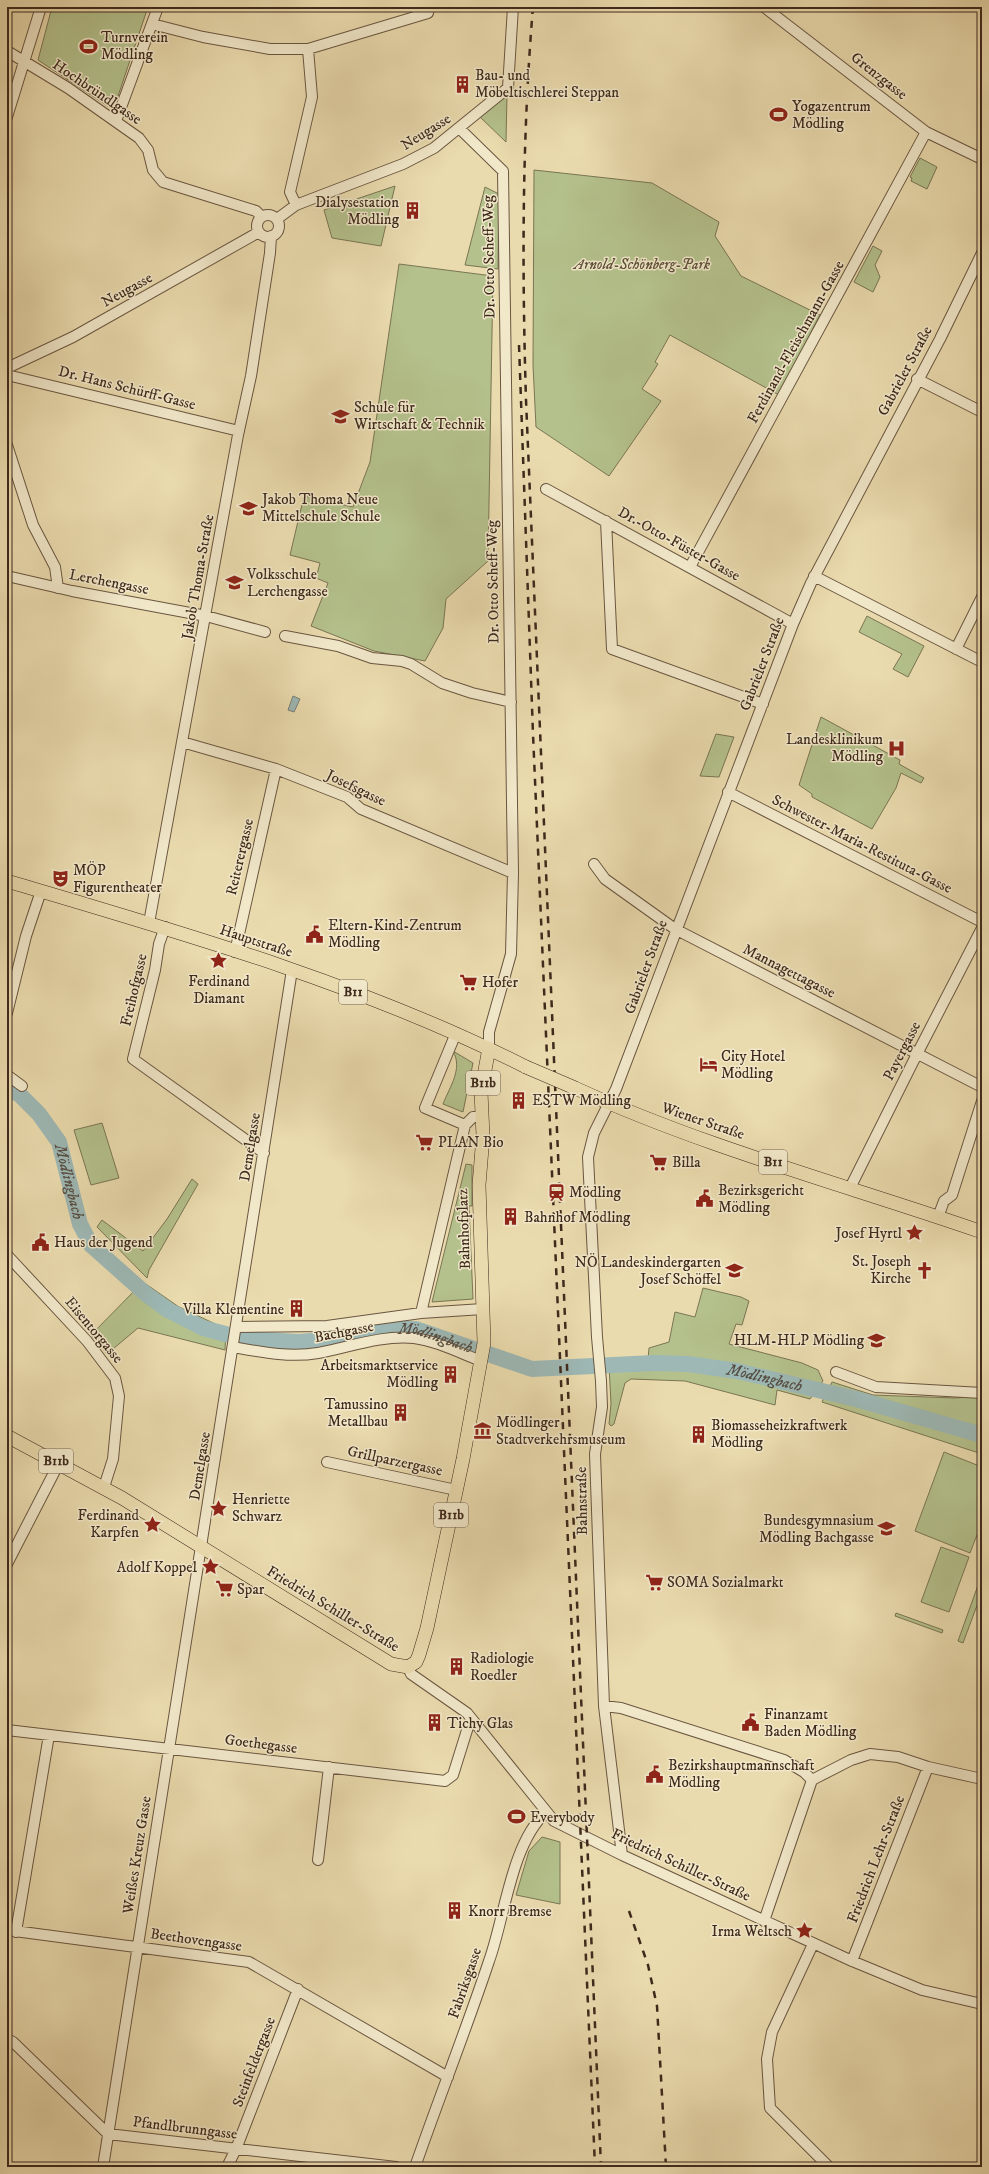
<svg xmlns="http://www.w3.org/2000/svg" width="989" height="2174" viewBox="0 0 989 2174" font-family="'IM FELL DW Pica',serif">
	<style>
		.green { fill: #b4c18c; stroke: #7a7554 }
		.water { fill: #9db8b5; stroke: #777f78 }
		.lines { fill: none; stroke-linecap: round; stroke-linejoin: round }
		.river { stroke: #9db8b5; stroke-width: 16 }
		.minor-casing { stroke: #6a5640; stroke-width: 12 }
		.major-casing { stroke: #3f291c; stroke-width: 14 }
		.minor { stroke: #f1e8ca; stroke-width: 10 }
		.major { stroke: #eadbae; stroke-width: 13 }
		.rail { stroke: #3f291c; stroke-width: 2.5; stroke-dasharray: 7 7; stroke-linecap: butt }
		.major-bridge-casing { stroke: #3f291c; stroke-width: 14; stroke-linecap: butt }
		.major-bridge { stroke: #eadbae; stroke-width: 13 }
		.labels { text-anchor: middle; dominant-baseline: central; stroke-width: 3; stroke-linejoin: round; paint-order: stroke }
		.shield { fill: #f1e8ca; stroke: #746250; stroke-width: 1 }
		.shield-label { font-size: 14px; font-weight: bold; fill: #3f291c }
		.poi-label { font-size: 15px; fill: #3f291c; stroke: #f1e8ca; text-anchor: start }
		.street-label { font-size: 15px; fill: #3f291c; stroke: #f1e8ca }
		.park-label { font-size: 15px; font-style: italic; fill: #5c4f38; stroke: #f1e8ca }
		.water-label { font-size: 16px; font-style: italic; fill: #564d42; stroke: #f1e8ca }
	</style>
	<rect width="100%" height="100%" fill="#eadbae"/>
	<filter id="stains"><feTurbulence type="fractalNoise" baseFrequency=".005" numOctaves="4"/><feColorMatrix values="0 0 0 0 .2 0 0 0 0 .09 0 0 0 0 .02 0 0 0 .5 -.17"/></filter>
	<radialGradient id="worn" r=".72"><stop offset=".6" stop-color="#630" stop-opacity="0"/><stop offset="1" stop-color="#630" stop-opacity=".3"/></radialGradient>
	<path class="green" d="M52,7H148L115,105L109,107L38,60Z
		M507,94L506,142L480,117Z
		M920,158L937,167L927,189L911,181L912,178L910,177Z
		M534,170L652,183L719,222L715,236L741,276L820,315L779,395L670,335L655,362L658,364L642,389L661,401L609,476L536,427L533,365Z
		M395,186L381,246L332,238L324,210Z
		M485,187L499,194L498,269L465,265Z
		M873,246L882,251L875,265L880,277L873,292L854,282Z
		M399,264L493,276L488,561L446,599L443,628L425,661L374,651L311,626L328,583L316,578L320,563L290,555L304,496L353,507L370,462Z
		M867,616L924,646L908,677L893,669L902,654L859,632Z
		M821,717L900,760L899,764L924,778L921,783L901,773L896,788L872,829L812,797V794L799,785Z
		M716,734L734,737L719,777L700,776Z
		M453,1051L473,1063L463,1112L443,1104C450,1086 463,1069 453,1051Z
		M102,1123L119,1178L91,1185L74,1130Z
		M466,1164L472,1165V1206H469L473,1299L432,1302Z
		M192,1179L198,1184L149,1270L147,1278L97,1227L102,1220L143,1251L167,1219Z
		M143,1282L179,1307L226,1329L225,1350L138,1328L107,1354L91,1335Z
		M703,1288L741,1297L749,1301L742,1325L736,1324L729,1344L802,1363L818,1370L823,1381L810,1399L777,1390L775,1405L685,1381L631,1379L625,1383L614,1424L611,1426L609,1424L611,1404L609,1365L648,1359L649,1348L669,1342L675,1312L695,1317Z
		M832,1382L873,1395L955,1398L982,1396V1454L822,1402Z
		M944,1452L982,1467V1522L970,1553L915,1531Z
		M941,1547L969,1557L949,1612L921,1602Z
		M982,1574V1592L963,1643L958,1641Z
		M896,1613L943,1630L942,1633L895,1616Z
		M542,1837L560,1842V1904L516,1895L529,1851Z"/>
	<path class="water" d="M293,696L300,699L294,712L288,710Z"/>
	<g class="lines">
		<path class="river" id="s1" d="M7,1088L20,1095L39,1114L59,1142L80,1224L91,1245L146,1294L168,1310L203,1328L244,1339L299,1342L336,1339L387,1329H416L532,1369L654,1363L688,1364L737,1371L856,1399L982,1435"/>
		<defs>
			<path id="minor" d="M764,7L926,132L982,159
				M152,24L203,37L270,49H308L428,13L429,7
				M7,51L68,88L139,138L148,150L153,170L163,182L256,211L262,217
				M7,117L41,7
				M116,121L158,7
				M460,129L503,171L513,873L511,954L489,1032V1048
				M296,205L290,192L312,97L308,49
				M257 226a11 11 0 1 1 22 0a11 11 0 1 1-22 0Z
				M277,219L296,205L403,164L434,148L508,88L513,7
				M7,368L73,337L259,232
				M7,375L239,431
				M917,379L982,412
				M7,445L33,525L55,567L58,588
				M546,489L793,624
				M606,521L612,649L763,704
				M690,567L926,132
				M7,576L72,591L206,616L265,632
				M814,576L982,662
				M285,636L338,646L372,658L402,661L411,664L442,683L472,693L511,702
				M956,649L982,597
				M182,742L276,769L347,797L361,809L513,873
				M728,792L982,922
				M594,864L605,879L675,929L982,1087
				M149,923L238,435L251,376L270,253L271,236
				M165,927L159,944L155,970L133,1059L264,1153
				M235,952L276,769
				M7,1013L26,936L41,891
				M456,1033L425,1108L465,1125
				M7,1075L22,1086
				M850,1188L917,1054L982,928
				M938,1217L944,1201L952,1195L982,1101
				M7,1255L87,1341L115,1378L119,1396L113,1459L104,1487
				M421,1313L465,1125L473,1117H481
				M236,1327L327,1326L421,1313L483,1309
				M233,1347C261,1352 290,1358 318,1353C350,1347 381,1335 414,1338C437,1341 460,1353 481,1361
				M836,1372L876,1387L982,1393
				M327,1462L456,1490
				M7,1564L59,1463
				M408,1667L411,1674L467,1713L554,1821L622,1855L852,1961L922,1990L982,2004
				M604,1706L621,1708L784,1760L804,1772L812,1780
				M7,1730L445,1781L453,1775L468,1727L472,1721
				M622,1855L604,1706L595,1454L602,1407L601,1381L597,1337L588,1157L594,1133L616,1089L793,624L811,583L940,339L982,253
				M318,1860L329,1767
				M764,1921L812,1780L851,1760L870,1754L898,1757L928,1767L982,1779
				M7,1930L249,1962L448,2077
				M16,1932L49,1735
				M813,1944L772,2032L767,2059L770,2108L829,2167
				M852,1961L928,1767
				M7,2039L13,2042L108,2134L396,2167
				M103,2167L292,970
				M227,2167L236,2149L298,1989
				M415,2167C439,2098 466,2030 489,1961C505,1917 511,1844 546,1812"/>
			<path id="major" d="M7,881C183,933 362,984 526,1067
				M575,1088C706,1148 846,1185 982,1232
				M7,1436L122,1498L391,1664L408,1667L416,1662L419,1655L427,1628L463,1459L484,1343L479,1185L483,1136L481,1092L489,1048"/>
		</defs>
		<use href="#minor" class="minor-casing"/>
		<use href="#major" class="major-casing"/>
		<use href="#minor" class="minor"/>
		<use href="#major" class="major"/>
		<path class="rail" d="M533,7C522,138 522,269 526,400L601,2167
			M519,345L533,734L595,2167
			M629,1911L648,1965L657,2006L666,2167"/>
		<defs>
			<path id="major-bridge" d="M526,1067L575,1088"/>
		</defs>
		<use href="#major-bridge" class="major-bridge-casing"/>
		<use href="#major-bridge" class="major-bridge"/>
	</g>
	<defs>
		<symbol id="stadium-bare" viewBox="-9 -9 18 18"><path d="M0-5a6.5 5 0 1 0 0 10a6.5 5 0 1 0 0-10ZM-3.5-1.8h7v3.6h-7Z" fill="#8f2418" stroke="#f1e8ca" stroke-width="2.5" paint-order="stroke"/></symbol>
		<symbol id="building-bare" viewBox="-9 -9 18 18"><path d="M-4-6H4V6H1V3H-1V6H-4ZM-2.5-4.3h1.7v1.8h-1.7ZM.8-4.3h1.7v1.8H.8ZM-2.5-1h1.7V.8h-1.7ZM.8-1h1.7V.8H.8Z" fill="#8f2418" stroke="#f1e8ca" stroke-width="2.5" paint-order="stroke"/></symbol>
		<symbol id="school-bare" viewBox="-9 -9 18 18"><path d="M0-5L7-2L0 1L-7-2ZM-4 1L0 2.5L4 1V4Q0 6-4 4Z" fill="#8f2418" stroke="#f1e8ca" stroke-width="2.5" paint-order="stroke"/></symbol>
		<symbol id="hospital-bare" viewBox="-9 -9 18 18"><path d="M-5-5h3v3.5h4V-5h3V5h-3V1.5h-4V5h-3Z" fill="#8f2418" stroke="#f1e8ca" stroke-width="2.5" paint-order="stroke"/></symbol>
		<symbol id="theatre-bare" viewBox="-9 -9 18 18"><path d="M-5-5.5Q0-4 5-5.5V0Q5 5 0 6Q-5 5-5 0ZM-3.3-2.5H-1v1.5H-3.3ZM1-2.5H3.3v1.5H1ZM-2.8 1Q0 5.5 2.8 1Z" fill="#8f2418" stroke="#f1e8ca" stroke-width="2.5" paint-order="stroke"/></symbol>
		<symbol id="civic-bare" viewBox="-9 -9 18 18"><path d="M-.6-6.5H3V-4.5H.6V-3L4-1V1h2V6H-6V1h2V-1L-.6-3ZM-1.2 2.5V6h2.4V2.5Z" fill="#8f2418" stroke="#f1e8ca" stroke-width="2.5" paint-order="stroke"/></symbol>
		<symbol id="sight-bare" viewBox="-9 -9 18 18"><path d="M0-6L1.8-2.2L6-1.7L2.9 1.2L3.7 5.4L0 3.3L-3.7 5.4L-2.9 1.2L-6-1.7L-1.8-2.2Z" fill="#8f2418" stroke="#f1e8ca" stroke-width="2.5" paint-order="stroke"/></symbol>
		<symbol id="supermarket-bare" viewBox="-9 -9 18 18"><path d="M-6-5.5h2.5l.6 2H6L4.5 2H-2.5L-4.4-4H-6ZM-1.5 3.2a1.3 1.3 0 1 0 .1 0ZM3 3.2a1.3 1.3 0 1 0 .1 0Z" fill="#8f2418" stroke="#f1e8ca" stroke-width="2.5" paint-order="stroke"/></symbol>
		<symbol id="hotel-bare" viewBox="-9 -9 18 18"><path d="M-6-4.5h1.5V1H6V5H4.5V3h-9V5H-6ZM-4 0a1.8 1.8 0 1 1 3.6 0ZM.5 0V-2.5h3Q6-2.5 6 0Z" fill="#8f2418" stroke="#f1e8ca" stroke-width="2.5" paint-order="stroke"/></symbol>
		<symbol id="station-bare" viewBox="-9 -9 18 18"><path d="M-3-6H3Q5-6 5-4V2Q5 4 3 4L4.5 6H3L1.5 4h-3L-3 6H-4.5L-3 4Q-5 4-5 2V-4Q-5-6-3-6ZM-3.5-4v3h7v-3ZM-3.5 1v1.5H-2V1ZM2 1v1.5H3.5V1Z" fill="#8f2418" stroke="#f1e8ca" stroke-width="2.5" paint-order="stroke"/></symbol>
		<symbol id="church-bare" viewBox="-9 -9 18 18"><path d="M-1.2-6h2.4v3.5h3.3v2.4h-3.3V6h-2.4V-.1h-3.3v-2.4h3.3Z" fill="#8f2418" stroke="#f1e8ca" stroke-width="2.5" paint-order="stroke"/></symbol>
		<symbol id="museum-bare" viewBox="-9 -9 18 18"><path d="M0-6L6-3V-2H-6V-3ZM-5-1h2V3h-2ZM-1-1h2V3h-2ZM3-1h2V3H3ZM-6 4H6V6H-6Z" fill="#8f2418" stroke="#f1e8ca" stroke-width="2.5" paint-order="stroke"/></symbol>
	</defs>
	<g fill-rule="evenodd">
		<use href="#stadium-bare" x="76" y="34" width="25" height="25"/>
		<use href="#building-bare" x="450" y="72" width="25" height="25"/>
		<use href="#stadium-bare" x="766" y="102" width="25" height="25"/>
		<use href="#building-bare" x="400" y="198" width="25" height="25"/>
		<use href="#school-bare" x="328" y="404" width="25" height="25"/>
		<use href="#school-bare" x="236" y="496" width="25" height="25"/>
		<use href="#school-bare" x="222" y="570" width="25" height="25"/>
		<use href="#hospital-bare" x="884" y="736" width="25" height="25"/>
		<use href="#theatre-bare" x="48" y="866" width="25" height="25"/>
		<use href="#civic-bare" x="302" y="922" width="25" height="25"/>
		<use href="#sight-bare" x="206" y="948" width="25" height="25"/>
		<use href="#supermarket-bare" x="456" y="970" width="25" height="25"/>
		<use href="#hotel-bare" x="696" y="1052" width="25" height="25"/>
		<use href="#building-bare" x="506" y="1088" width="25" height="25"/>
		<use href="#supermarket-bare" x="412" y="1130" width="25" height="25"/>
		<use href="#supermarket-bare" x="646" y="1150" width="25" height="25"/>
		<use href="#station-bare" x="544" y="1180" width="25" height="25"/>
		<use href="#civic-bare" x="692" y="1186" width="25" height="25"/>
		<use href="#building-bare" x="498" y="1204" width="25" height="25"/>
		<use href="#sight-bare" x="902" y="1220" width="25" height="25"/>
		<use href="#civic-bare" x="28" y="1230" width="25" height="25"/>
		<use href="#church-bare" x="912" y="1258" width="25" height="25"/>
		<use href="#school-bare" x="722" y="1258" width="25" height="25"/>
		<use href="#building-bare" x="284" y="1296" width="25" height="25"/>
		<use href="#school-bare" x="864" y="1328" width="25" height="25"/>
		<use href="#building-bare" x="438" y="1362" width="25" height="25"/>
		<use href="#building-bare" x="388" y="1400" width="25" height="25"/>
		<use href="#museum-bare" x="470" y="1418" width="25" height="25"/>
		<use href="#building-bare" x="686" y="1422" width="25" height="25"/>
		<use href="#sight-bare" x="206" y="1496" width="25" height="25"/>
		<use href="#sight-bare" x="140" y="1512" width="25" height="25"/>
		<use href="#school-bare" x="874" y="1516" width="25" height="25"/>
		<use href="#sight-bare" x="198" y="1554" width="25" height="25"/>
		<use href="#supermarket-bare" x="642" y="1570" width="25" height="25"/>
		<use href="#supermarket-bare" x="212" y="1576" width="25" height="25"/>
		<use href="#building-bare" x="444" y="1654" width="25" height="25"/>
		<use href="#building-bare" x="422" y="1710" width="25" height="25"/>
		<use href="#civic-bare" x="738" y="1710" width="25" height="25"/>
		<use href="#civic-bare" x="642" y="1762" width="25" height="25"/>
		<use href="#stadium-bare" x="504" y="1804" width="25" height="25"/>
		<use href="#building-bare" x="442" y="1898" width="25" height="25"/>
		<use href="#sight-bare" x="792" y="1918" width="25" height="25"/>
	</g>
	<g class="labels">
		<g class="shield">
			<rect x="339" y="980" width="28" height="24" rx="3"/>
			<rect x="466" y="1071" width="34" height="24" rx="3"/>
			<rect x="759" y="1150" width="28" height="24" rx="3"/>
			<rect x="39" y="1449" width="34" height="24" rx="3"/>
			<rect x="434" y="1503" width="34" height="24" rx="3"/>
		</g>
		<g class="shield-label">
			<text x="353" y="992">B11</text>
			<text x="483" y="1083">B11b</text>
			<text x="773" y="1162">B11</text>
			<text x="56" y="1461">B11b</text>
			<text x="451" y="1515">B11b</text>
		</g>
		<g class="poi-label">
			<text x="101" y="37">Turnverein<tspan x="101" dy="17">Mödling</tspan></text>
			<text x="475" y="75">Bau- und<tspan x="475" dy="17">Möbeltischlerei Steppan</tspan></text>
			<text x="792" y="106">Yogazentrum<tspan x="792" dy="17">Mödling</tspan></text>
			<text x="399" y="202" text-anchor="end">Dialysestation<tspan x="399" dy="17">Mödling</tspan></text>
			<text x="354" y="407">Schule für<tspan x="354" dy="17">Wirtschaft &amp; Technik</tspan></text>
			<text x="262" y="499">Jakob Thoma Neue<tspan x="262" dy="17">Mittelschule Schule</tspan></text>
			<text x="247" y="574">Volksschule<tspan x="247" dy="17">Lerchengasse</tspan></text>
			<text x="883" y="739" text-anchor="end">Landesklinikum<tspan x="883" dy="17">Mödling</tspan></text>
			<text x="73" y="870">MÖP<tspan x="73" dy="17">Figurentheater</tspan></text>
			<text x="328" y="925">Eltern-Kind-Zentrum<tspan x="328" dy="17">Mödling</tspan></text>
			<text x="219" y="981" text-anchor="middle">Ferdinand<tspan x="219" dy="17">Diamant</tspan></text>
			<text x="482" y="982">Hofer</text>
			<text x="721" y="1056">City Hotel<tspan x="721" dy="17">Mödling</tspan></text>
			<text x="532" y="1100">ESTW Mödling</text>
			<text x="438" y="1142">PLAN Bio</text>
			<text x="672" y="1162">Billa</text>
			<text x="718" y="1190">Bezirksgericht<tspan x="718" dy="17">Mödling</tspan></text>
			<text x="569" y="1192">Mödling</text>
			<text x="524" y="1217">Bahnhof Mödling</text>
			<text x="902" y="1233" text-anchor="end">Josef Hyrtl</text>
			<text x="54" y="1242">Haus der Jugend</text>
			<text x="911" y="1261" text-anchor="end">St. Joseph<tspan x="911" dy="17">Kirche</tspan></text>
			<text x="721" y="1262" text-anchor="end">NÖ Landeskindergarten<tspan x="721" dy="17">Josef Schöffel</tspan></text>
			<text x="284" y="1309" text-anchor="end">Villa Klementine</text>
			<text x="864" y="1340" text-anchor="end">HLM-HLP Mödling</text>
			<text x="438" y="1365" text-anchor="end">Arbeitsmarktservice<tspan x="438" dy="17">Mödling</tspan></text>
			<text x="388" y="1404" text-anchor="end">Tamussino<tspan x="388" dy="17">Metallbau</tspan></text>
			<text x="496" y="1422">Mödlinger<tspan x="496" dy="17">Stadtverkehrsmuseum</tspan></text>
			<text x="711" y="1425">Biomasseheizkraftwerk<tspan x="711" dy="17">Mödling</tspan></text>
			<text x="232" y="1499">Henriette<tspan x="232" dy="17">Schwarz</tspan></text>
			<text x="139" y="1515" text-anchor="end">Ferdinand<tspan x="139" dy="17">Karpfen</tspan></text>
			<text x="874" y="1520" text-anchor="end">Bundesgymnasium<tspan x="874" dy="17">Mödling Bachgasse</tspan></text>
			<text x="197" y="1567" text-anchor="end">Adolf Koppel</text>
			<text x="667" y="1582">SOMA Sozialmarkt</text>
			<text x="237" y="1589">Spar</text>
			<text x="470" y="1658">Radiologie<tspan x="470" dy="17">Roedler</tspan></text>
			<text x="764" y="1714">Finanzamt<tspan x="764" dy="17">Baden Mödling</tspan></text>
			<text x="447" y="1723">Tichy Glas</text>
			<text x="668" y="1765">Bezirkshauptmannschaft<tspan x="668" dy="17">Mödling</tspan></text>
			<text x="530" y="1817">Everybody</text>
			<text x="468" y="1911">Knorr Bremse</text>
			<text x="792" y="1931" text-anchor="end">Irma Weltsch</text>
		</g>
		<g class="street-label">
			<text transform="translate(879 76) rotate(38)">Grenzgasse</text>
			<text transform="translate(97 92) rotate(34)">Hochbründlgasse</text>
			<text transform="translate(426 132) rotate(-32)">Neugasse</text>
			<text transform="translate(489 257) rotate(-91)">Dr. Otto Scheff-Weg</text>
			<text transform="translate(127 290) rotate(-29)">Neugasse</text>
			<text transform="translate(796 342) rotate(-61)">Ferdinand-Fleischmann-Gasse</text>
			<text transform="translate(905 371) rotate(-62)">Gabrieler Straße</text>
			<text transform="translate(127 388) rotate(14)">Dr. Hans Schürff-Gasse</text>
			<text transform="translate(679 544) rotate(29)">Dr.-Otto-Füster-Gasse</text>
			<text transform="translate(198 577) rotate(-80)">Jakob Thoma-Straße</text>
			<text transform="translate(109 582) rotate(11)">Lerchengasse</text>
			<text transform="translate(493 582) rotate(-91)">Dr. Otto Scheff-Weg</text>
			<text transform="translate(762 664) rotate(-69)">Gabrieler Straße</text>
			<text transform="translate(356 788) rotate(26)">Josefsgasse</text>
			<text transform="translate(862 844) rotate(27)">Schwester-Maria-Restituta-Gasse</text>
			<text transform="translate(240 857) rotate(-77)">Reiterergasse</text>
			<text transform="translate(256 941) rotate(18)">Hauptstraße</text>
			<text transform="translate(646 967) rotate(-70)">Gabrieler Straße</text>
			<text transform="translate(789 971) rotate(27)">Mannagettagasse</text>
			<text transform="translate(134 990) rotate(-77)">Freihofgasse</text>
			<text transform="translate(902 1051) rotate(-63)">Payergasse</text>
			<text transform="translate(703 1121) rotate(19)">Wiener Straße</text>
			<text transform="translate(250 1147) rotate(-81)">Demelgasse</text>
			<text transform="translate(464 1229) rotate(-92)">Bahnhofplatz</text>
			<text transform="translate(94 1330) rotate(50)">Eisentorgasse</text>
			<text transform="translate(344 1332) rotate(-11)">Bachgasse</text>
			<text transform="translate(395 1461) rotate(12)">Grillparzergasse</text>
			<text transform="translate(200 1466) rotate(-81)">Demelgasse</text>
			<text transform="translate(582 1501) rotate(-91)">Bahnstraße</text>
			<text transform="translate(333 1609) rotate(31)">Friedrich Schiller-Straße</text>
			<text transform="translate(261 1744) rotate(7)">Goethegasse</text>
			<text transform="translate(137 1855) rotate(-81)">Weißes Kreuz Gasse</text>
			<text transform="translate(876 1859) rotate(-69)">Friedrich Lehr-Straße</text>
			<text transform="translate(681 1865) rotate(25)">Friedrich Schiller-Straße</text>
			<text transform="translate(196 1940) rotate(8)">Beethovengasse</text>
			<text transform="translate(465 1983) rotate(-71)">Fabriksgasse</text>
			<text transform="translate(254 2062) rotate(-69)">Steinfeldergasse</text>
			<text transform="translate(185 2128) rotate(7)">Pfandlbrunngasse</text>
		</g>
		<g class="park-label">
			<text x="642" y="264">Arnold-Schönberg-Park</text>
		</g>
		<g class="water-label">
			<text stroke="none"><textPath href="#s1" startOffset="117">Mödlingbach</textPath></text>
			<text stroke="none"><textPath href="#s1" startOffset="561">Mödlingbach</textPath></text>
			<text stroke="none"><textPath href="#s1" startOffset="897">Mödlingbach</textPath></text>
		</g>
	</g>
	<rect width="989" height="2174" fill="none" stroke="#eadbae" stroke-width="24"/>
	<rect x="8" y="8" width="973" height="2158" fill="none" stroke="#3f291c" stroke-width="2"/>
	<rect x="12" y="12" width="965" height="2150" fill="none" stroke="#3f291c"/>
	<rect width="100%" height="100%" filter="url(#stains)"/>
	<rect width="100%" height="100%" fill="url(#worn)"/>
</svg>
